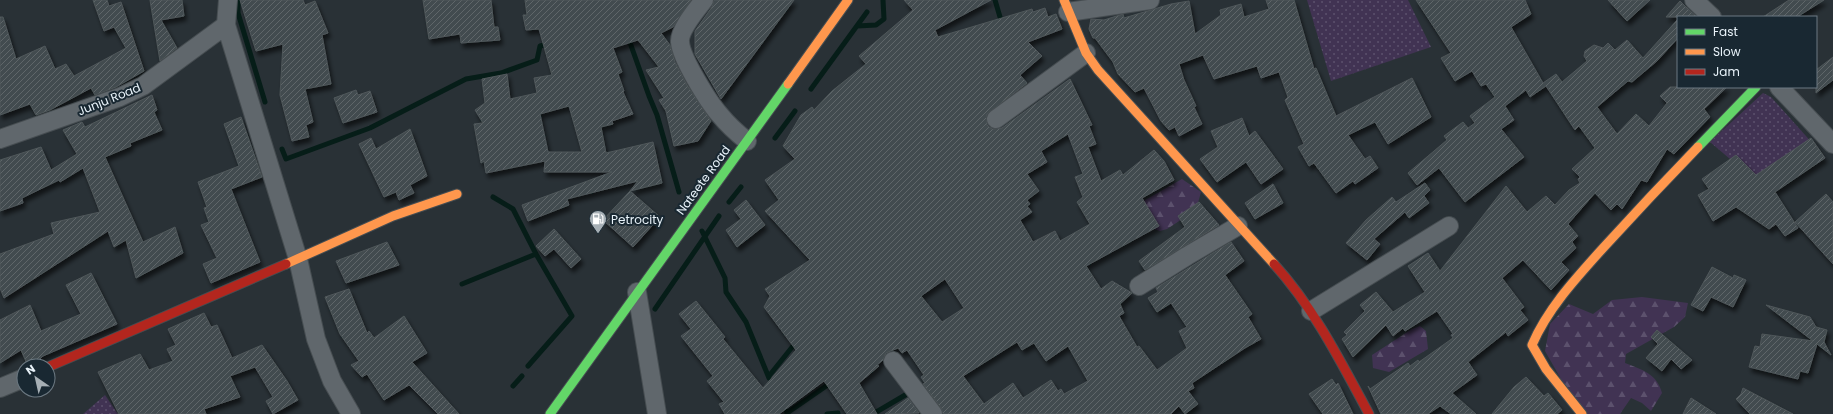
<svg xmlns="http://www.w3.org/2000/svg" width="1833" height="414" viewBox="0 0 1833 414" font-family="Poppins,sans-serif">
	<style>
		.grass { fill: url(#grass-dots) }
		.forest { fill: url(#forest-firs) }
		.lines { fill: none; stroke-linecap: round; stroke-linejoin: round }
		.stream { stroke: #061d18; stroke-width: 5 }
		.building { fill: url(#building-hatch); stroke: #4f575a; fill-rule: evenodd; filter: url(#shadow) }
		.street-casing { stroke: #464d51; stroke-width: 20 }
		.fast-casing { stroke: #464d51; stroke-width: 11 }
		.slow-casing { stroke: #464d51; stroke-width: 11 }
		.jam-casing { stroke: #464d51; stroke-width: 11 }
		.street { stroke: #60676c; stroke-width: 18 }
		.fast { stroke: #63d668; stroke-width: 9 }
		.slow { stroke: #ff974d; stroke-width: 9 }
		.jam { stroke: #b3261e; stroke-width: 9 }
		.labels { text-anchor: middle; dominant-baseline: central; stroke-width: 4; stroke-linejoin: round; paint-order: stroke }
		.street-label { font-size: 12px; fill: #e9f3fa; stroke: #192832 }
		.poi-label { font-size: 12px; fill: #e9f3fa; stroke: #192832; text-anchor: start }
	</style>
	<defs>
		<pattern id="grass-dots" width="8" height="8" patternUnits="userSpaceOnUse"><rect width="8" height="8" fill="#413353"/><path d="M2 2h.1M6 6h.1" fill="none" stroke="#5c516d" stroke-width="1.8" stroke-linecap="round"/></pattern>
		<pattern id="forest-firs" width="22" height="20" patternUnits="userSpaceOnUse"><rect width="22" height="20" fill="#413353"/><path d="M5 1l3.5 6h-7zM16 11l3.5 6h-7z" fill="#5c516d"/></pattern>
		<pattern id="building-hatch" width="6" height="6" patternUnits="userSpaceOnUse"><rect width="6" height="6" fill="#434c4f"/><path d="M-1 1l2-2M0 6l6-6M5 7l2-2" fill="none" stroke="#5e6669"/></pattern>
		<filter id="shadow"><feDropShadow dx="2.5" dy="4.5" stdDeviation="2" flood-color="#0009"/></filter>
	</defs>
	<rect width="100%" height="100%" fill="#293136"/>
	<path class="grass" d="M1307,0H1408L1431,47L1331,81Z
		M1763,93L1771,97L1823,155L1770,193L1710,142Z
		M105,395L118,414H83Z"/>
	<path class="forest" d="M1182,179L1201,192L1196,210L1167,229L1160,231L1151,228L1138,204Z
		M1642,297L1688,303L1685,317L1674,327L1626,354L1625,363C1643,370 1657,374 1662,393L1651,411L1642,403L1631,398L1620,414H1581L1545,351L1550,324L1569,304L1593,314L1612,300Z
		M1420,326L1426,331L1428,349L1389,372L1373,368L1372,355L1412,329Z"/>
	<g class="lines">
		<path class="stream" d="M238,0V13L265,102
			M995,0L1000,17
			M857,26L876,25L884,19L883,0
			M628,37L649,96L657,115L679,192
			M811,89L867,12
			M775,138L795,111
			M282,149L286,159L370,128L466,79L501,73L537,60L540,46L549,44
			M729,202L741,187
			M702,231L725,278L726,292L746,322L769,378
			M462,284L536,254L513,209L493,197
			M655,309L719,216
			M528,366L572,316L536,254
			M769,376L797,341
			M513,386L522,376
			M783,405L788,414
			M787,413L832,382
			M827,414L838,413
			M873,414L912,391"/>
	</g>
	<path class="building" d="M93,0H107L109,6L121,2L144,71L116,87L95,95L91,88L50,110L36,115L30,104L0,115V17H3L16,59L45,46L55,69L66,64L74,76L126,48L114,27L104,31Z
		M150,0H182L184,16L161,20L177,48L160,61Z
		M240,0H303L305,5L315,1L328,33L322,35L331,84L305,89L313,122L306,125L309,137L292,141L280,95L283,44L256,51Z
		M423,0H491L494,27H498L500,40L461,43L460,34L429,39Z
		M525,0H691L673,27L661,33L670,45L675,62L687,85L711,121L698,141L674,146L666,111L659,100L664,98L646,70L659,67L638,40L613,48L622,72L618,74L624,91L623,92L633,114L612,121L613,124L601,127L606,153L653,142L662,183L630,191L638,181L567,199L569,205L528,221L522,205L612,172H544L545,161L486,173L484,161L481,163L474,124L483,123L475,110L485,103L482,79L507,74L510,99L537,93L534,78L552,75L539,29L526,30L523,15H527ZM569,106L582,152H548L540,114Z
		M714,0H794L721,99L695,54V31L712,7Z
		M904,0H991L935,30L938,37L1032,9L1033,12L1045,8L1048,17L1056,14L1062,29L1028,42L1042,56L1020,75L1027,83L987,114V125L992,129L1002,128L1070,79L1092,125L1089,126L1096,144L1088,147L1101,181L1120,170L1123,175L1154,150L1164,161L1174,180L1142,198L1159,226L1086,266L1101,289L1112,281L1132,293L1120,304L1124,313L1119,316L1137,347L1139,346L1157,370L1187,348L1179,331L1187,327L1171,303L1157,312L1148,298L1158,292L1156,288L1231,242L1244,261L1225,275L1252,314L1248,317L1261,339L1245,348L1192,383L1194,388L1188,391L1198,404L1185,414L1179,406L1171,414H943L941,408L923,384L925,383L921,377L924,375L907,350L902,353L898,348L886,353L883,360L877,365L879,366L859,383L877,414H847L824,381L779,414H725L719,404L724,402L707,381L713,376L681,336L691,329L679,314L696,301L725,337L723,339L763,388L796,350L764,307L770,296L765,289L810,260L765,211L779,200L765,180L795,159L783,146L801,115L812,107L814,110L832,91L866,64L859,56L913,10ZM1068,134L1083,174L1075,177L1083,197L1077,202L1090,224L1060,241L1055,231L1033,242L1020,220L1032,212L1027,206L1030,204L1027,200L1039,191L1027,174L1047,162L1041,151ZM945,279L964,308L942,322L921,296ZM1017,342L1022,350L1034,343L1046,361L1068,346L1088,381L1064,394L1061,389L1058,391L1051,380L1023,398L1013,383L984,404L963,376Z
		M1266,0H1294L1314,69L1316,68L1336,116L1412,78L1431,117L1388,144L1375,122L1348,135L1365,159L1370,156L1378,168L1355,184L1353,181L1336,193L1314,163L1309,166L1298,147L1304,144L1285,100L1288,97L1279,72L1261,78L1257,66L1214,79L1203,55L1179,64L1184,80L1196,106L1194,107L1202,124L1179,136L1175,127L1169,130L1161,121L1144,88L1135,92L1118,74L1113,62L1095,38H1093L1089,29L1091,19L1104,20L1123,14L1124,18L1171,4L1189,1L1195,34L1221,15L1220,10L1241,4L1244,17L1269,9Z
		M1416,0H1525L1531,14L1511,27L1543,83L1556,74L1562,82L1587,61L1584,56L1585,51L1594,45L1603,48L1608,43L1615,50L1627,40L1643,58L1678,19V38L1657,61L1632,82L1628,81L1597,107L1617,134L1636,114L1649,126L1667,103L1660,96L1670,87H1727L1704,109L1710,117L1674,154L1667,149L1647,182L1641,180L1622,209L1617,204L1611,210L1595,193L1568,224L1578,236L1572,242L1576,248L1561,262L1569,270L1551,290L1523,260L1502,278L1524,307L1520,310L1528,320L1508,336L1506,332L1468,362L1477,375L1452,393L1476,414H1451L1440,406L1428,414H1381L1368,386L1370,389L1408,363L1410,366L1418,360L1419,362L1453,338L1451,335L1453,334L1437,311L1405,331L1403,328L1393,336L1386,325L1353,357L1342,339L1347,335L1344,332L1365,311L1360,305L1376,292L1393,312L1425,292L1408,266L1428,253L1440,271L1506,186L1527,212L1546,196L1555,205L1569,190L1580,183L1578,179L1580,177L1572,169L1595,148L1579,126L1575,130L1546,86L1530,97L1526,90L1505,106L1514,120L1501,129L1524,157L1465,202L1439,168L1417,185L1408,173L1447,140L1444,136L1463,122L1468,128L1475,123L1470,116L1495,97L1486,84L1481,86L1472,71L1455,81L1441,58L1451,53Z
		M1608,0H1650L1627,21Z
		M1789,0H1824L1797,17H1763Z
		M1680,1L1687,8L1697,17H1666Z
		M1833,57V80L1816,93V70Z
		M356,90L358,95L370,91L377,112L343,123L334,98Z
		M152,95L157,110L154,112L162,130L130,143L131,146L105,157L143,242L175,227L183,253L136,278L126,240L114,247L108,231L4,298L0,288V254L54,234L51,223L100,212L83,168L60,182L59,180L22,198L23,203L0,211V160L41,147L51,170L77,154L63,130L82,122L85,127Z
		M241,117L262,177L231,189L260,262L211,283L203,264L217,258L201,225L209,222L204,208L207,207L198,182L239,166L224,124Z
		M1242,118L1249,136L1255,131L1283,169L1261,184L1246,162L1217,182L1200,159L1218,147L1211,131Z
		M410,129L427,176L410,185L414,193L399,200L396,192L384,197L359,144L371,138L376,149Z
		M1811,138L1825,158L1775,192L1798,228L1785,236L1776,224L1769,229L1736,207L1713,221L1698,195L1709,189L1702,179L1736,155L1756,175Z
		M1425,183L1430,190L1424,196L1429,203L1409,218L1405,212L1374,239L1380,244L1367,260L1346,243L1366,220L1392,197L1396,202Z
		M1273,184L1283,203L1255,219L1245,203Z
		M630,191L660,217L633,247L603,220Z
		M1826,194L1833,202V264L1795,222Z
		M746,200L765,225L737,247L726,230L741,219L734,210Z
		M1199,202L1219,225L1145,270L1139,261L1185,227L1178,216Z
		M554,229L581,259L571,268L554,249L545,256L536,246Z
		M387,242L399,265L346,283L336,261Z
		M1712,267L1733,278L1734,275L1746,280L1733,307L1711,297L1703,311L1691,305Z
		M91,273L117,324L43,356L37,362L28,366L21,350L0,363V320L30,305L41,331L81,314L66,285Z
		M349,289L367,333L369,331L374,338L404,316L427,353L412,362L459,414H438L409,385L384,400L367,374L362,377L351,365L359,361L340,334L325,297Z
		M1766,305L1810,317L1816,327L1827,330L1824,342L1831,355L1817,344L1808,373L1800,371L1798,379L1749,367L1755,346L1760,347L1762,334L1813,341Z
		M204,313L211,327L217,325L232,358L262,345L287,381L298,400L273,414L266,401L273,397L255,367L230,376L240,397L204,409L206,414H119L98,372L140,354L149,370L173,361L167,349L176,345L168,329Z
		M1657,330L1692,360L1681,369L1671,359L1662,371L1646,358L1658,344L1651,337Z
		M1526,377L1544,396L1548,393L1562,410L1557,414H1492L1514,387Z
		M1332,379L1336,385L1338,383L1353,414H1323L1309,394Z
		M1743,388L1793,414H1750L1736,399L1741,394Z
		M908,398L919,413L885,414Z
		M1691,398L1716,414H1683Z"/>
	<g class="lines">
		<defs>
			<path id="street" d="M704,0C697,9 679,30 680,42C681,58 709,103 720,115C728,125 737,133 747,141
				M1694,0L1712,17
				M1068,12L1150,0
				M226,25L298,259L316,339L332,381L351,414
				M1779,87L1833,144
				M996,119L1086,53
				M0,139L120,97L143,86L226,25L228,0
				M1139,286L1187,256L1238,226
				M637,292L657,414
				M1311,311L1449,226
				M893,361L933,414
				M0,388L24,378"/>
			<path id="fast" d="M1698,147L1756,87
				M550,414L788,84"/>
			<path id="slow" d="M1064,0L1086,53L1098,70L1274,264
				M788,84L848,0
				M286,264L393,216L457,194
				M1582,414L1546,369L1532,345C1548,308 1577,277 1604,247C1635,213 1666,180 1698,147"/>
			<path id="jam" d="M1274,264C1314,308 1341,362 1369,414
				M48,367L286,264"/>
		</defs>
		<use href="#street" class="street-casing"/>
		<use href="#fast" class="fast-casing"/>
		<use href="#slow" class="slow-casing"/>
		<use href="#jam" class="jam-casing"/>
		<use href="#street" class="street"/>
		<use href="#fast" class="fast"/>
		<use href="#slow" class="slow"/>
		<use href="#jam" class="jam"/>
	</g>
	<defs>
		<symbol id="fuel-pin" viewBox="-11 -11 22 30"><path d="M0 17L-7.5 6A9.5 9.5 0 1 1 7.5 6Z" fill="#a6afb5" stroke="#192832"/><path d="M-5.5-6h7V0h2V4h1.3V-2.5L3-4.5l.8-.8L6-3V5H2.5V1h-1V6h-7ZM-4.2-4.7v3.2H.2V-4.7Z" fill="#fff"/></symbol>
	</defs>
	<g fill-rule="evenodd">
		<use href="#fuel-pin" x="588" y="209" width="20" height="27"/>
	</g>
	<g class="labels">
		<g class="street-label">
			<text transform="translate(109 99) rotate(-22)">Junju Road</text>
			<text transform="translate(703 180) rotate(-54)">Nateete Road</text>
		</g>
		<g class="poi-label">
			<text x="611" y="219">Petrocity</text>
		</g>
	</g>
	<rect x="1677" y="16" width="140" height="72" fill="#192832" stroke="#6c7982"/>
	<rect x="1685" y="29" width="20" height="6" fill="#63d668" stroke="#6c7982"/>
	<text x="1713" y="36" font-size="12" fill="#e9f3fa">Fast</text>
	<rect x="1685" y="49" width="20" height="6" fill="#ff974d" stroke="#6c7982"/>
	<text x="1713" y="56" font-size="12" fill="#e9f3fa">Slow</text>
	<rect x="1685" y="69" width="20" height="6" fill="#b3261e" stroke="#6c7982"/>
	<text x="1713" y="76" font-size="12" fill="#e9f3fa">Jam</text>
	<g transform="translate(36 378) rotate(326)"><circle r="19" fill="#192832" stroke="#6c7982"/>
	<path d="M0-3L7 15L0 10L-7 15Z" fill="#a6afb5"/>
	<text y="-6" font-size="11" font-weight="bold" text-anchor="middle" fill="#e9f3fa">N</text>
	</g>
</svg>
